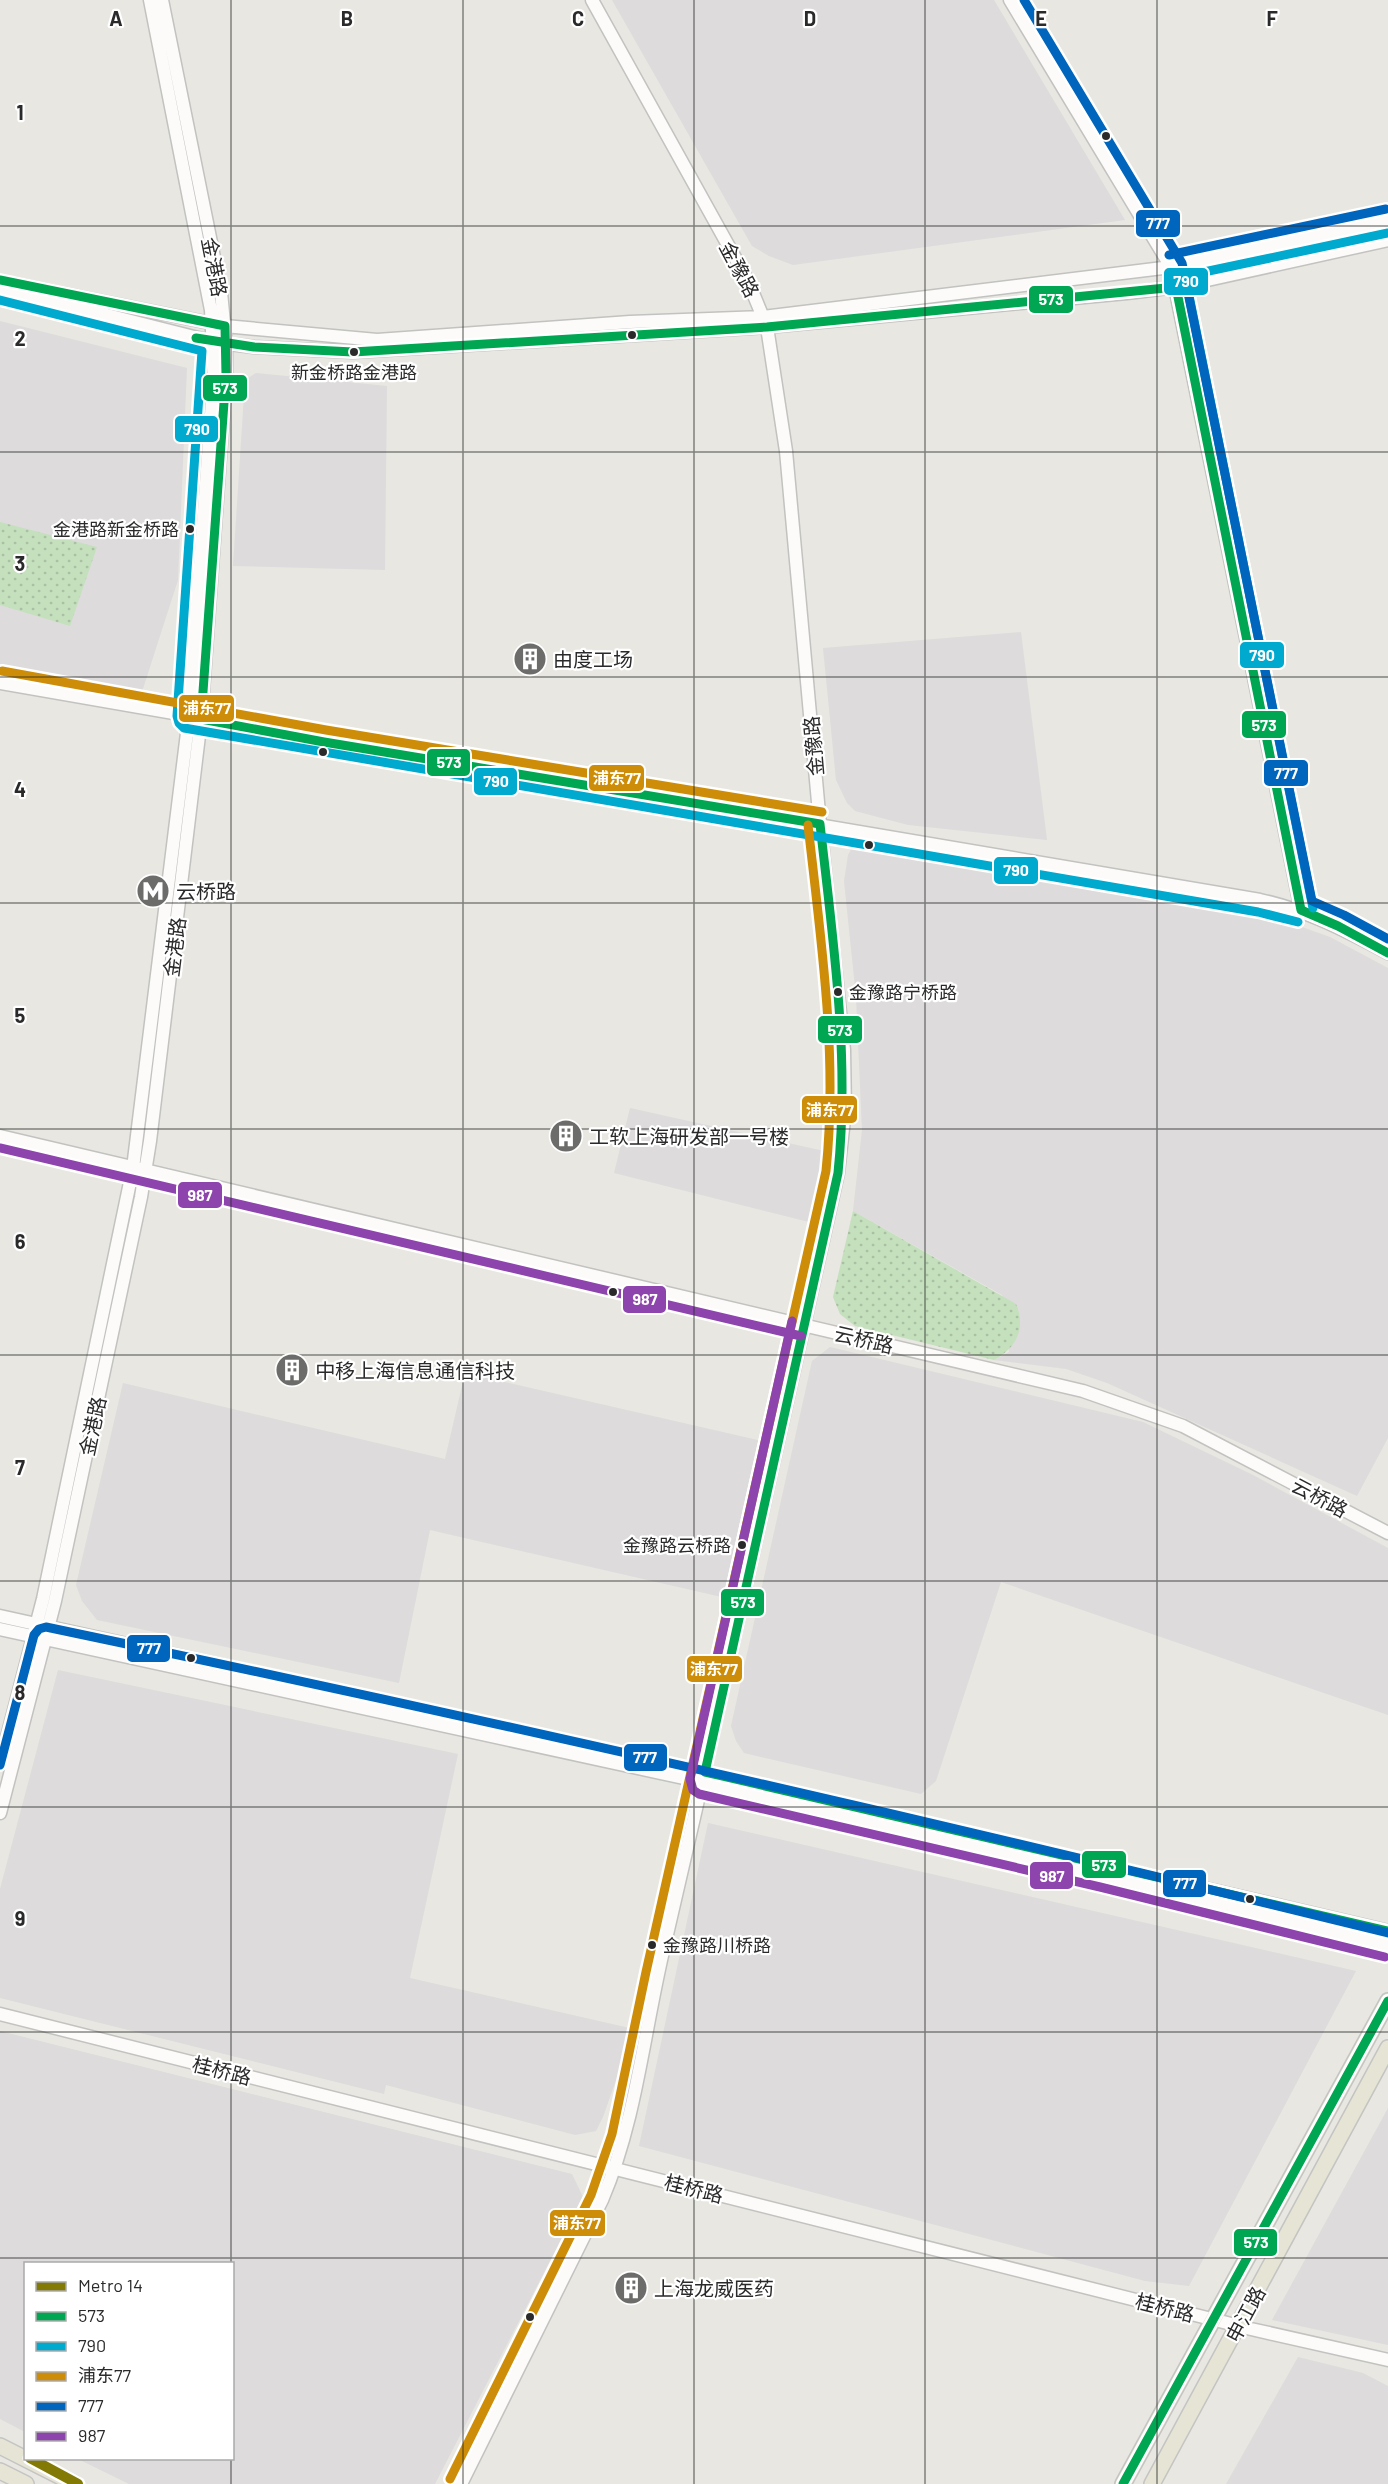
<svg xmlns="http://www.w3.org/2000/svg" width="1388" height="2484" viewBox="0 0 1388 2484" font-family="Barlow,'Noto Sans SC',sans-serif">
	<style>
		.industrial { fill: #dddbdc }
		.park { fill: url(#park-dots) }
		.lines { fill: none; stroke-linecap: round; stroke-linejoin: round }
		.minor-casing { stroke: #c2c2c0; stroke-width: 15 }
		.major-casing { stroke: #c4c4c2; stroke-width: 18 }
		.minor { stroke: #fcfbfa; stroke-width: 12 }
		.major { stroke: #e5e4d5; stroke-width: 15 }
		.bus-1-casing { stroke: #fff; stroke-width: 14 }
		.bus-2-casing { stroke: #fff; stroke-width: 14 }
		.bus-3-casing { stroke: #fff; stroke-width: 14 }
		.bus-4-casing { stroke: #fff; stroke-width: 14 }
		.bus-5-casing { stroke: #fff; stroke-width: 14 }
		.bus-1 { stroke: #00a651; stroke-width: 9 }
		.bus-2 { stroke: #00a9ce; stroke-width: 9 }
		.bus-3 { stroke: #ce8d08; stroke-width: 9 }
		.bus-4 { stroke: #0065bd; stroke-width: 9 }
		.bus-5 { stroke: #8e44ad; stroke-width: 9 }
		.metro-1-casing { stroke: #fff; stroke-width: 15 }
		.metro-1 { stroke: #827a04; stroke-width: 10 }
		.grid { fill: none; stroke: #2a2a2a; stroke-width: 1.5; stroke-opacity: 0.55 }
		.bus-dot { fill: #2a2a2a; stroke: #fff; stroke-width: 2 }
		.labels { text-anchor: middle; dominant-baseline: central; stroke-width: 4.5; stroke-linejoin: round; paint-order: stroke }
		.bus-label { font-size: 18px; fill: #2a2a2a; stroke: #fff; text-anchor: end }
		.street-label { font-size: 20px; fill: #2a2a2a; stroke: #fff }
		.poi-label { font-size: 20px; fill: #2a2a2a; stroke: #fff; text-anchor: start }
		.grid-label { font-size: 20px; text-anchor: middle; font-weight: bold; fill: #2a2a2a; stroke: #fff; stroke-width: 4.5; stroke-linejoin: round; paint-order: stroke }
		.line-badge { stroke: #fff; stroke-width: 2 }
		.badge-label { font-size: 16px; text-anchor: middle; font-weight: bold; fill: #fff }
	</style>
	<defs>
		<pattern id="park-dots" width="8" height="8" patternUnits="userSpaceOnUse" patternTransform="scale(1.5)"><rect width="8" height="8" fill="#c4e0bd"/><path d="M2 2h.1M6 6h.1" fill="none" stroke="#a9c0a3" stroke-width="1.8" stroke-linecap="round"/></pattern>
	</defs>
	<rect width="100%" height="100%" fill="#e8e7e1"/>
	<path class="industrial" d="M612,0H994L1125,220L793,265L769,256L752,246Z
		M0,321L187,368L178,580L141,695L0,667Z
		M256,373L387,386L385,570L233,566L245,380Z
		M1021,632L1047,840L908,825L855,811L847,803L836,780L823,648Z
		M855,842L1288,922L1330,937L1388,968V1438L1357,1496L1107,1383L1066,1369L994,1360L1009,1352L1002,1295L853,1211L862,1130L856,997L844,881L848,855Z
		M630,1108L824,1151L809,1222L614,1173Z
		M830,1347L1143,1422L1251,1474L1388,1548V1715L1001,1582L936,1781L921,1794L744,1753L736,1741L731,1726L812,1361Z
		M465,1373L762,1441L726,1598L430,1530L399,1683L97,1620L82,1601L76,1585L123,1383L445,1459Z
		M58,1670L458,1754L410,1978L634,2029L603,2117L596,2131L575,2135L386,2085L384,2094L0,1998V1889Z
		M708,1823L1356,1971L1189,2286L1145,2281L639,2146Z
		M0,2031L572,2174L583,2197L435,2484H129L78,2459L232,2458V2264H26L25,2432L0,2419Z
		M1388,2108V2345L1272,2320Z
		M1298,2357L1363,2373L1388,2386V2484H1226Z"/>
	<path class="park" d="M0,522L97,547L70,626L0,605Z
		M853,1211L1016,1304C1026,1328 1017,1348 994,1360L855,1326L840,1314L833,1297Z"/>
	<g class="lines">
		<defs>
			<path id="minor" d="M1010,0L1171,267L1301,910
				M16,284L225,326L377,340L630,322L763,317L1171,267L1388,221
				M0,288L214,342L254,347L353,352L767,327L1127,293L1176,287L1388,240
				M0,683C419,759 840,828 1260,900C1307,910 1346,931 1388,953
				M0,1136L1083,1391L1183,1426L1388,1533
				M0,1616L705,1772L1388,1931
				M0,1629L702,1782L1103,1875L1388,1945
				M0,1764L43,1599L133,1168L189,717L214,373L211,310L150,0
				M0,1813L55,1601L141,1197L150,1141L201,719L226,375V344L221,292L162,0
				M0,2014L1251,2329L1388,2360
				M461,2484L602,2200C637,2119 644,2028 665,1943C725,1687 780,1430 838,1173L845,1111L844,1050L820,824L786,451L767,327L748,281L592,0"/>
			<path id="major" d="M0,2446L75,2484
				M0,2471L26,2484
				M1123,2484L1388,2001
				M1152,2484L1388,2048"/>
		</defs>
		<use href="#minor" class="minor-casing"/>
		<use href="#major" class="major-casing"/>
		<use href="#minor" class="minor"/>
		<use href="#major" class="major"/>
		<defs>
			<path id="bus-1" d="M0,280L225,326L226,375L201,719L324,742L820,824C833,941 850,1055 838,1173L705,1772L1388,1931
				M196,338L254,347L353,352L767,327L1176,287L1301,910L1338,926L1388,953
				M1123,2484L1388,2001"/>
			<path id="bus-2" d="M0,300L202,351L177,716L179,723L184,728L1258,912L1298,922
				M1313,908L1185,276L1388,233"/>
			<path id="bus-3" d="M2,671L326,730L822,812
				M450,2479L591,2195L612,2134L646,1972L826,1171C838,1055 821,941 808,825"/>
			<path id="bus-4" d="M1024,0L1182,263L1312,901L1344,915L1388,939
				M1169,255L1386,209
				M0,1765L34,1635L39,1629L46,1627C495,1721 943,1823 1388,1933"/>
			<path id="bus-5" d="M0,1148L801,1336
				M792,1321L690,1779L693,1790L699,1794L1100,1887L1385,1957"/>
		</defs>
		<use href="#bus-1" class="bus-1-casing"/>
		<use href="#bus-2" class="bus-2-casing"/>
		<use href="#bus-3" class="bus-3-casing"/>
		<use href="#bus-4" class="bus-4-casing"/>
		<use href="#bus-5" class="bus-5-casing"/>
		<use href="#bus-1" class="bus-1"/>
		<use href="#bus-2" class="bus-2"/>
		<use href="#bus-3" class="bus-3"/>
		<use href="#bus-4" class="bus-4"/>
		<use href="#bus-5" class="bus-5"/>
		<defs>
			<path id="metro-1" d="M30,2458L78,2484"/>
		</defs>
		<use href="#metro-1" class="metro-1-casing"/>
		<use href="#metro-1" class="metro-1"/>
	</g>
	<path class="grid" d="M231,0V2264M463,0V2484M694,0V2484M925,0V2484M1157,0V2484M0,226H1388M0,452H1388M0,677H1388M0,903H1388M0,1129H1388M0,1355H1388M0,1581H1388M0,1807H1388M0,2032H1388M0,2258H1388M231,2458V2484"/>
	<defs>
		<symbol id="building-disc" viewBox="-11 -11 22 22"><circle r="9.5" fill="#6c6c6a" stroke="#fff"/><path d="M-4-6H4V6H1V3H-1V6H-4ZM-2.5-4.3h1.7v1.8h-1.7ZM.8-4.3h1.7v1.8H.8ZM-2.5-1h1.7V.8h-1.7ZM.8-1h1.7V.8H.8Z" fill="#fff"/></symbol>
		<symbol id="metro-disc" viewBox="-11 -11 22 22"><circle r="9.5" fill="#6c6c6a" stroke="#fff"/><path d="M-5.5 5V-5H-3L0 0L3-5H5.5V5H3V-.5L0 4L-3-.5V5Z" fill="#fff"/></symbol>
	</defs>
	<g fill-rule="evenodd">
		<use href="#building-disc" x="511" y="640" width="38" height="38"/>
		<use href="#metro-disc" x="134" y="872" width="38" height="38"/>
		<use href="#building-disc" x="547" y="1117" width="38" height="38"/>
		<use href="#building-disc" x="273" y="1351" width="38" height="38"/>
		<use href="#building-disc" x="612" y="2269" width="38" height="38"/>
	</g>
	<g class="bus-dot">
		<circle cx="1106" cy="136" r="5"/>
		<circle cx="632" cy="335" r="5"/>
		<circle cx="354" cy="352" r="5"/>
		<circle cx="190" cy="529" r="5"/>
		<circle cx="323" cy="752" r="5"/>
		<circle cx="869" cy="845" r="5"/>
		<circle cx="838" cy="992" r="5"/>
		<circle cx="613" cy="1292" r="5"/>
		<circle cx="742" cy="1545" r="5"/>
		<circle cx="191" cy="1658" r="5"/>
		<circle cx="1250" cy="1899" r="5"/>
		<circle cx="652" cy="1945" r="5"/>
		<circle cx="530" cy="2317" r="5"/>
	</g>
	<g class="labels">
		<g class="bus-label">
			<text x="354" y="372" text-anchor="middle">新金桥路金港路</text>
			<text x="179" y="529">金港路新金桥路</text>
			<text x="849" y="992" text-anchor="start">金豫路宁桥路</text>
			<text x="731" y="1545">金豫路云桥路</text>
			<text x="663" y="1945" text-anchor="start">金豫路川桥路</text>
		</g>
		<g class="street-label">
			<text transform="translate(215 267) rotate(79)">金港路</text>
			<text transform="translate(740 269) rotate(62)">金豫路</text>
			<text transform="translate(813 746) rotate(-95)">金豫路</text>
			<text transform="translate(174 947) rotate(-83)">金港路</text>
			<text transform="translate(864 1339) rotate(13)">云桥路</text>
			<text transform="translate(92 1426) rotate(-78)">金港路</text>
			<text transform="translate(1320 1497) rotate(28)">云桥路</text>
			<text transform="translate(222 2070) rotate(14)">桂桥路</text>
			<text transform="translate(694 2188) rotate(14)">桂桥路</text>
			<text transform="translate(1165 2307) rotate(14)">桂桥路</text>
			<text transform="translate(1245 2314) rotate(-62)">申江路</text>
		</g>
		<g class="poi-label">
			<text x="553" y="659">由度工场</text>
			<text x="176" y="891">云桥路</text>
			<text x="589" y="1136">工软上海研发部一号楼</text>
			<text x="315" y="1370">中移上海信息通信科技</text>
			<text x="654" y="2288">上海龙威医药</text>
		</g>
	</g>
	<g class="grid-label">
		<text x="116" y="26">A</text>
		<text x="347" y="26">B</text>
		<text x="578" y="26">C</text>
		<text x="810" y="26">D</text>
		<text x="1041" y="26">E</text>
		<text x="1272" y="26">F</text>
		<text x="20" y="120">1</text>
		<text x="20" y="346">2</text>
		<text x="20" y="571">3</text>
		<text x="20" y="797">4</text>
		<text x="20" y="1023">5</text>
		<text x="20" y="1249">6</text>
		<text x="20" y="1475">7</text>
		<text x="20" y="1700">8</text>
		<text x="20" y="1926">9</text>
	</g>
	<g class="line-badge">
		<rect x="1135" y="209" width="46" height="29" rx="6" fill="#0065bd"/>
		<rect x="1163" y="267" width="46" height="29" rx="6" fill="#00a9ce"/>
		<rect x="1028" y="285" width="46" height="29" rx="6" fill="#00a651"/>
		<rect x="202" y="374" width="46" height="28" rx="6" fill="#00a651"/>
		<rect x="174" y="415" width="45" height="28" rx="6" fill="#00a9ce"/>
		<rect x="1239" y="641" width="46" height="28" rx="6" fill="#00a9ce"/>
		<rect x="178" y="694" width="57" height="29" rx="6" fill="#ce8d08"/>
		<rect x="1241" y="710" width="46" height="29" rx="6" fill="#00a651"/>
		<rect x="426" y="748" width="45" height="29" rx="6" fill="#00a651"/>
		<rect x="1263" y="759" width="46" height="28" rx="6" fill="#0065bd"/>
		<rect x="588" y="764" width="57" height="28" rx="6" fill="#ce8d08"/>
		<rect x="473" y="767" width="45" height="29" rx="6" fill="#00a9ce"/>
		<rect x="993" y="856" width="46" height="29" rx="6" fill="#00a9ce"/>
		<rect x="817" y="1015" width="46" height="29" rx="6" fill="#00a651"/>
		<rect x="801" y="1095" width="57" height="29" rx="6" fill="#ce8d08"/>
		<rect x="177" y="1181" width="46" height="28" rx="6" fill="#8e44ad"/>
		<rect x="622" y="1285" width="45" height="29" rx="6" fill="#8e44ad"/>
		<rect x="720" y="1588" width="45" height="29" rx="6" fill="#00a651"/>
		<rect x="126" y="1634" width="45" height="29" rx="6" fill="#0065bd"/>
		<rect x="686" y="1655" width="57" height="28" rx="6" fill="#ce8d08"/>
		<rect x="623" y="1743" width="45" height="29" rx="6" fill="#0065bd"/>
		<rect x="1081" y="1850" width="46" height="29" rx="6" fill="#00a651"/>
		<rect x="1029" y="1861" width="45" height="29" rx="6" fill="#8e44ad"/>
		<rect x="1162" y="1869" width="45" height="29" rx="6" fill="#0065bd"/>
		<rect x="549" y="2209" width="57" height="28" rx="6" fill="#ce8d08"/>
		<rect x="1233" y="2228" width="45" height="29" rx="6" fill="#00a651"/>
	</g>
	<g class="badge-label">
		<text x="1158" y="229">777</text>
		<text x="1186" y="287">790</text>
		<text x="1051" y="305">573</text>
		<text x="225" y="394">573</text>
		<text x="197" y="435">790</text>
		<text x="1262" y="661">790</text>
		<text x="207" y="714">浦东77</text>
		<text x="1264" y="731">573</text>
		<text x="449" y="768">573</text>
		<text x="1286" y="779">777</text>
		<text x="617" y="784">浦东77</text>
		<text x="496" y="787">790</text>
		<text x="1016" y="876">790</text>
		<text x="840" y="1036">573</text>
		<text x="830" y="1116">浦东77</text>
		<text x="200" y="1201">987</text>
		<text x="645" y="1305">987</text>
		<text x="743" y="1608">573</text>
		<text x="149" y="1654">777</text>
		<text x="714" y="1675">浦东77</text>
		<text x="645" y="1763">777</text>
		<text x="1104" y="1871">573</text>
		<text x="1052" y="1882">987</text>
		<text x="1185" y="1889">777</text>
		<text x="577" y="2229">浦东77</text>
		<text x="1256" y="2248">573</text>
	</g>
	<rect x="24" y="2262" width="210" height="198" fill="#ffffff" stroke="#aaaaaa" stroke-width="1.5"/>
	<rect x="36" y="2282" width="30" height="9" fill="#827a04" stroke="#aaaaaa" stroke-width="1.5"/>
	<text x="78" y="2292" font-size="18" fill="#2a2a2a">Metro 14</text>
	<rect x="36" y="2312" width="30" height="9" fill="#00a651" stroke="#aaaaaa" stroke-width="1.5"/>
	<text x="78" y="2322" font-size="18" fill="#2a2a2a">573</text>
	<rect x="36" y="2342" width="30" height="9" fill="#00a9ce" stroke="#aaaaaa" stroke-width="1.5"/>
	<text x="78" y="2352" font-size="18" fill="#2a2a2a">790</text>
	<rect x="36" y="2372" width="30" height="9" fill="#ce8d08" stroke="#aaaaaa" stroke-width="1.5"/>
	<text x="78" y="2382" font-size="18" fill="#2a2a2a">浦东77</text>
	<rect x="36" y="2402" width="30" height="9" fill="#0065bd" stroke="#aaaaaa" stroke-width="1.5"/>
	<text x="78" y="2412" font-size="18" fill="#2a2a2a">777</text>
	<rect x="36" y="2432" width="30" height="9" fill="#8e44ad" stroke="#aaaaaa" stroke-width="1.5"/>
	<text x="78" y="2442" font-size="18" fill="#2a2a2a">987</text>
</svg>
